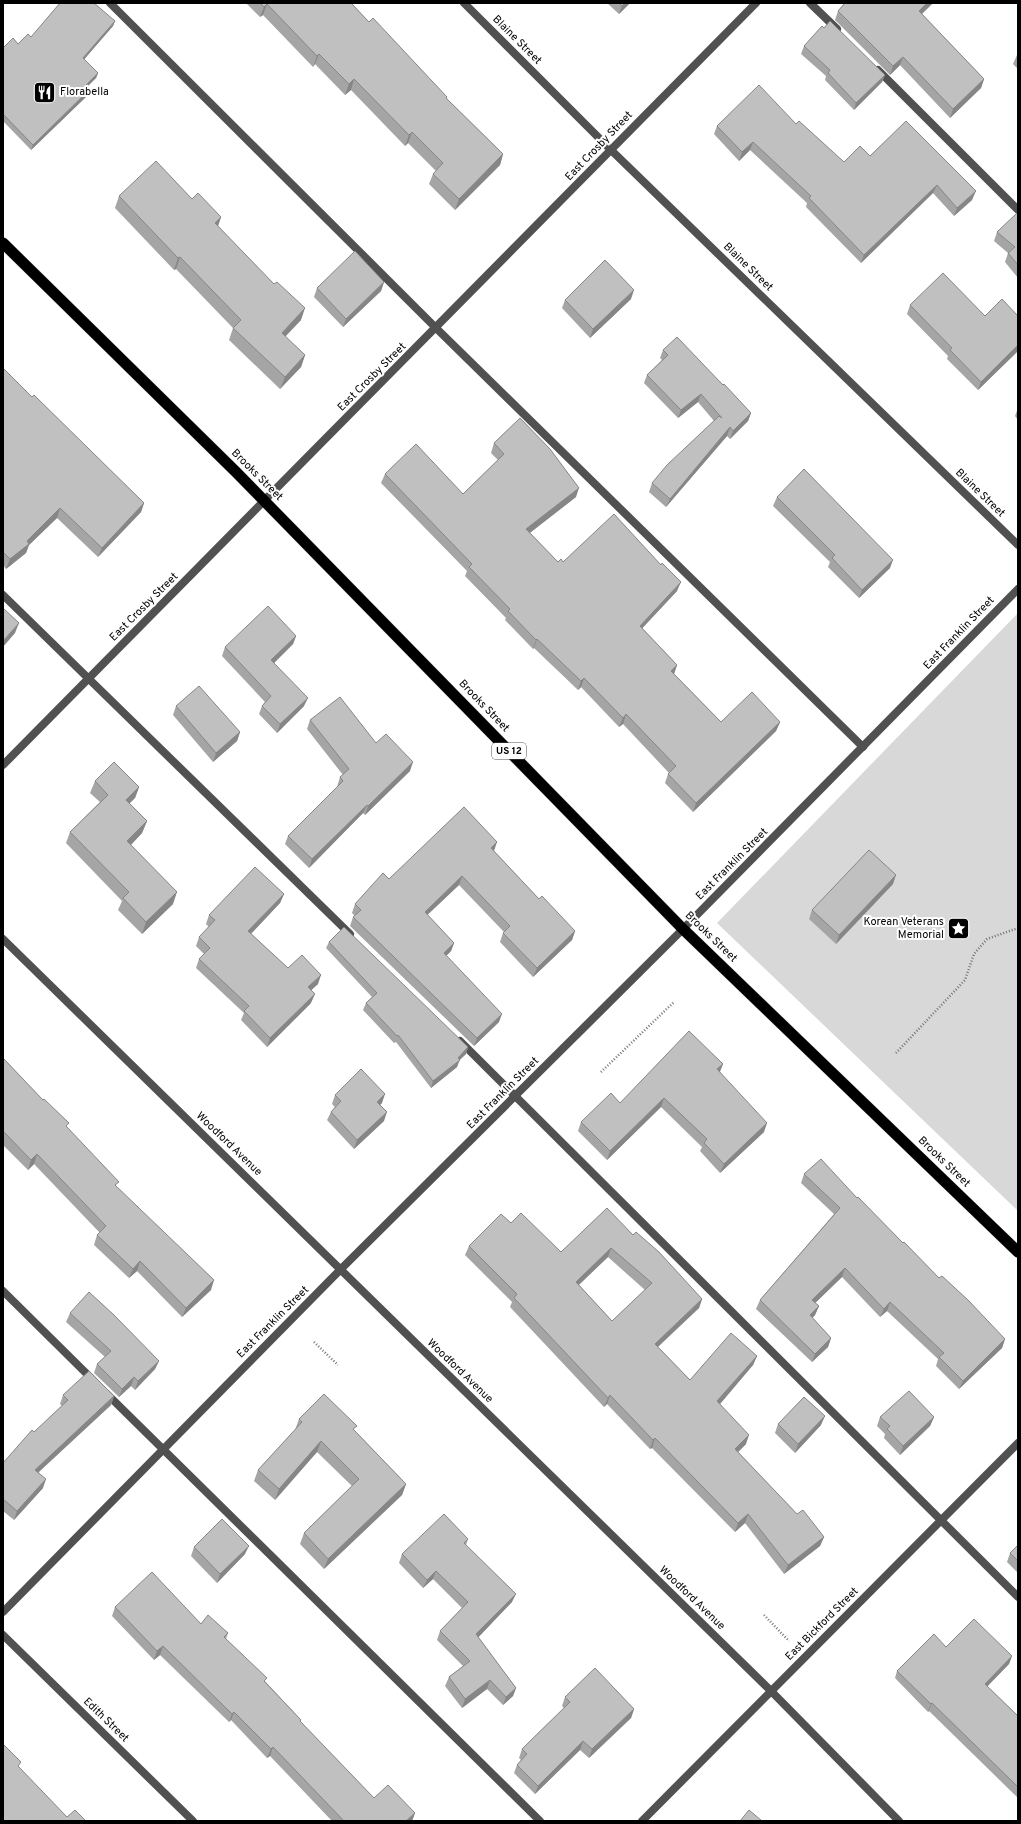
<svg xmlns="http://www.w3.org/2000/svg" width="1021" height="1824" viewBox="0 0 1021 1824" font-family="Overpass,sans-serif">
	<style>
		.green { fill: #d8d8d8 }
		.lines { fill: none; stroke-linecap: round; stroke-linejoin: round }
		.trunk-casing { stroke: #dbdbdb; stroke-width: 12 }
		.path { stroke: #737373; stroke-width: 2.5; stroke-dasharray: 1 2; stroke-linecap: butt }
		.service { stroke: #515151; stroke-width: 8 }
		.minor { stroke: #515151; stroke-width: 8 }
		.trunk { stroke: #000; stroke-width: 11 }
		.wall { fill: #a5a5a5; fill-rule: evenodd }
		.shaded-wall { fill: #868686 }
		.building { fill: #c0c0c0; stroke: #868686; fill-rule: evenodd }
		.labels { text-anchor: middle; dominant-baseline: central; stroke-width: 4; stroke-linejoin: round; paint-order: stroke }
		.shield { fill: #fff; stroke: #4c4c4c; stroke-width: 1 }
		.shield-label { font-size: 10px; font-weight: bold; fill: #000 }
		.street-label { font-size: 11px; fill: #000; stroke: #fff }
		.poi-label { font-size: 11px; fill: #000; stroke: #fff; text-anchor: start }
	</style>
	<rect width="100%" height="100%" fill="#fff"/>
	<path class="green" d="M1018,613V1211L717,923Z"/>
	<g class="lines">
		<defs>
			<path id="trunk" d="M3,243L236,472L683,929L1018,1252"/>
		</defs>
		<use href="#trunk" class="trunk-casing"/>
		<path class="path" d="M896,1053L965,980L974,954L987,939L1018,928
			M601,1072L674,1002
			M314,1342L338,1365
			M764,1615L789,1641"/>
		<path class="service" d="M110,3L436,328L863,747
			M810,3L837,29
			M878,70L1018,210
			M3,595L350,934
			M460,1041L1018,1597
			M3,1291L93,1380
			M106,1393L540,1821"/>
		<path class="minor" d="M464,3L611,150L1018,545
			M3,765L756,3
			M3,939L771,1691L899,1821
			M3,1612L341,1269L683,929L1018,589
			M3,1635L193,1821
			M642,1821L1018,1443"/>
		<use href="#trunk" class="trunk"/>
	</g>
	<path class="wall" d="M246,3H351L369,22L503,154L500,165L455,210L429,184L433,174L436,171L408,143L405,146L351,90L345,95L315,64L313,67L263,15L260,17Z
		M607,3H630L619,14Z
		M845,3H933L922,14L984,79L981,88L950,118L900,65L890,75L835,20L838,11Z
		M115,21L113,26L84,59L98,73L96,78L87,86L88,95L31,150L3,121V48L18,44L31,37Z
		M804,46L885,75L882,82L854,110L825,80L826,76L801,54Z
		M1018,54V69L1013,64L1017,55Z
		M796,124L844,162L870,156L972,200L954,216L933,193L861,263L806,207L807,203L750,150L739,161L714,134L717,126Z
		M119,196L192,199L221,217L218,226L301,320L285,337L305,355L301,367L280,389L229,340L233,328L176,269L174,270L115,208Z
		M1018,215V278L1005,262L1008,253L994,241L997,232Z
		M384,282L381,291L343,327L314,297L317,288Z
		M631,299L590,338L562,308L565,300Z
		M910,305L985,316H1018V351L978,390L947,359L948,356L907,314Z
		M663,350L723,385L751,413L748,421L730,439L727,436L666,507L649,492L652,483L714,421L698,402L678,418L644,383L647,375L662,360L660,358Z
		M3,368L32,397L144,503L141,512L98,557L57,518L29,545L26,553L6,569L3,565Z
		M1018,408V420L1015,416Z
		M494,443L576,497L530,533L558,562H563L677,591L642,628L677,665L674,674L721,722H780L776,731L693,812L665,783L668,774L669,773L623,724L619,727L581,687L578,690L534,648L533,649L505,620L506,618L465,576L467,571L381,483L385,474L463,494L498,460L491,453Z
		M777,497L890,568L859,598L828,567L830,562L773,506Z
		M296,636L293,644L274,663L304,706L277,733L259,714L262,706L265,702L222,656L225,647Z
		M176,706L240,732L237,741L213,762L173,715Z
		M310,720L376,743L410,771L365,815L363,813L309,868L285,844L288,836L337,787L340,777L343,775L307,729Z
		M95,781L139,787L135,798L129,804L147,821L142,833L131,845L173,904L142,934L118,910L122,901L66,843L70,832L100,802L90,793Z
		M494,851L539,899L575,931L572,940L533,977L500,942L503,933L504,932L459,885L427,915L454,943L451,951L446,956L499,1022L474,1046L350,926L353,917L355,916L352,913L355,904L389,879Z
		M893,884L836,944L809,919L812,910Z
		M284,894L280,903L251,934L288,968L318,984L311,990V1003L267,1047L241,1020L244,1013L196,968L199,959L204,954L196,946L199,937L209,927L206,924L209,915Z
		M329,942L468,1047L466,1054L460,1060L457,1067L431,1088L396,1042L394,1043L363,1010L366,1003L372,997L326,948Z
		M3,1058L67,1127L117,1187L211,1290L182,1317L137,1271L129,1278L94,1245L97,1235L100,1233L34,1164L28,1170L3,1145Z
		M723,1064L720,1072L764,1132L720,1173L700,1151L702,1147L661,1107L607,1160L578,1131L581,1122L620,1103Z
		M335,1095L382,1103L380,1105L384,1121L354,1149L327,1120L331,1112L335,1107L332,1104Z
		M804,1174L857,1198L939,1278L1005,1339L1002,1348L959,1389L936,1366L938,1359L887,1311L880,1317L842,1277L815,1303L819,1306L815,1315L812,1318L831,1338L828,1347L812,1362L756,1309L760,1300L834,1214L801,1183Z
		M511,1223L561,1252L633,1235L702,1299L699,1308L658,1347L690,1380L757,1356L753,1365L720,1404L746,1444L738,1452L797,1514L824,1537L820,1546L784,1574L745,1523L735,1532L652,1448L650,1449L607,1404L604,1407L510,1307L512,1302L465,1255L469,1246ZM608,1257L645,1290L612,1321L579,1285Z
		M70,1313L159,1361L155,1369L135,1390L131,1386L119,1397L94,1373L97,1364L105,1357L66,1322Z
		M63,1395L114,1396L111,1405L39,1472L43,1488L14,1520L3,1511V1463L62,1406L60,1404Z
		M880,1417H934L930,1426L900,1455L884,1438L885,1434L877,1426Z
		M299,1419L355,1431L406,1484L402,1495L324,1569L300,1544L304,1533L352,1486L317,1452L275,1500L254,1481L258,1470L295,1430Z
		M778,1424L821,1425L795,1453L775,1433Z
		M468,1539L466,1545L512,1602L478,1637L516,1688L513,1696L503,1705L487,1689L462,1708L445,1686L449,1677L463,1666L437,1640L440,1631L462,1608L433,1579L423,1588L399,1563L402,1554Z
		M1018,1545V1573L1007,1562L1010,1553Z
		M194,1547L245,1554L217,1583L191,1556Z
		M115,1607L201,1624L228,1633L226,1639L301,1720L300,1722L374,1798L415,1813L412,1821H332L270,1756L267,1758L231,1720L229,1722L160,1655L154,1660L112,1616Z
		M946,1647L1012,1656L1009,1664L987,1686L1018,1716V1798L929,1711L928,1712L895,1678L897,1671Z
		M565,1697L634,1709L631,1718L589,1758L580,1750L535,1794L514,1773L517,1765L521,1760L519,1758L522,1749L564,1708L562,1706Z"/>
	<path class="shaded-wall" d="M625,3H630L619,14L622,6Z
		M927,3H933L916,19L919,11Z
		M267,4L263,15L260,17L264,7Z
		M115,21L113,26L81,63L83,58Z
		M319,54L315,64L313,67L317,56Z
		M903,57L900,65L890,75L893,66Z
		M98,73L96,78L84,90L86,85Z
		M885,75L882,82L854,110L856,103Z
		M354,79L351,90L345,95L349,84Z
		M984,79L981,88L950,118L953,109Z
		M90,89L88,95L31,150L33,145Z
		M412,132L408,143L405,146L409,135Z
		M753,142L750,150L739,161L742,152Z
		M503,154L500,165L455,210L459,199Z
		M937,185L933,193L861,263L864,255Z
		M976,191L972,200L954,216L957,208Z
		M221,217L217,229L215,223Z
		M180,257L176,269L174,270L178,258Z
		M384,282L381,291L343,327L346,319Z
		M634,290L631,299L590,338L593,329Z
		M305,308L301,320L277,345L282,333Z
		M1018,345V351L978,390L981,382Z
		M305,355L301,367L280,389L285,377Z
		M701,394L698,402L678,418L681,410Z
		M751,413L748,421L730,439L733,431Z
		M730,427L727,436L666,507L670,499Z
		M579,488L576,497L523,538L526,529Z
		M144,503L141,512L98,557L102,548Z
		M60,508L57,518L29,545L26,553L6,569L10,559L27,541Z
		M893,560L890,568L859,598L862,590Z
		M681,582L677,591L636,635L640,626Z
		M19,623L15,633L3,647V641Z
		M296,636L293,644L268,669L271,660Z
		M537,639L534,648L533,649L536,640Z
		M677,665L674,674L671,671Z
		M584,678L581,687L578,690L581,681Z
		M308,698L304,706L277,733L280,724Z
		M626,714L623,724L619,727L623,718Z
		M780,722L776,731L693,812L696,803Z
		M240,732L237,741L213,762L216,753Z
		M413,762L410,771L365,815L368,806Z
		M139,787L135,798L121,811L126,800Z
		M367,805L363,813L309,868L312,859Z
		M147,821L142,833L123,853L127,841Z
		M497,842L494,851L488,857L491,848Z
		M896,875L893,884L836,944L839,935Z
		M462,876L459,885L421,921L425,912Z
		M177,892L173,904L142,934L146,922Z
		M284,894L280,903L245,940L248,931Z
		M575,931L572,940L533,977L537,968Z
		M454,943L451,951L440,962L444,953Z
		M321,975L318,984L305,996L308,987Z
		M315,994L311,1003L267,1047L270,1038Z
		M502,1014L499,1022L474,1046L477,1038Z
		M468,1047L466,1054L459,1060L457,1067L431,1088L433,1081Z
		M723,1064L719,1073L717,1069Z
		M385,1094L382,1103L374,1111L377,1102Z
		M664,1098L661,1107L607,1160L610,1151Z
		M387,1112L384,1121L354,1149L357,1140Z
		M767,1123L764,1132L720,1173L724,1164Z
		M37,1154L34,1164L28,1170L31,1160Z
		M611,1248L608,1257L572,1291L576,1282Z
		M140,1261L137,1271L129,1278L133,1269Z
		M845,1268L842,1277L809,1309L812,1300Z
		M214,1280L211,1290L182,1317L186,1308Z
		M702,1299L699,1308L651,1353L655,1344Z
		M890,1302L887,1311L880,1317L884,1309Z
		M819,1306L815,1315L807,1324L810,1315Z
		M831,1338L828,1347L812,1362L815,1354Z
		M1005,1339L1002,1348L959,1389L963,1381Z
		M757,1356L753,1365L714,1411L717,1401Z
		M159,1361L155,1369L135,1390L138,1381Z
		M134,1377L131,1386L119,1397L122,1389Z
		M610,1395L607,1404L604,1407L608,1398Z
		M114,1396L111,1405L32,1478L35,1470Z
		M825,1416L821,1425L795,1453L798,1444Z
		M934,1417L930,1426L900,1455L903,1446Z
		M749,1435L746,1444L732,1458L735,1449Z
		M655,1438L652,1448L650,1449L653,1440Z
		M321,1441L317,1452L275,1500L279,1489Z
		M46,1479L43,1488L14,1520L17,1511Z
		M406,1484L402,1495L324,1569L328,1559Z
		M748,1514L745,1523L735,1532L738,1523Z
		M824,1537L820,1546L784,1574L788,1565Z
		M249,1546L245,1554L217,1583L220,1574Z
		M436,1571L433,1579L423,1588L427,1580Z
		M516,1594L512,1602L473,1643L476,1634Z
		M163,1646L160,1655L154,1660L157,1651Z
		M1012,1656L1009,1664L982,1692L985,1684Z
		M490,1680L487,1689L462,1708L465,1699Z
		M516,1688L513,1696L503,1705L506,1697Z
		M932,1703L929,1711L928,1712L931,1704Z
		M634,1709L631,1718L589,1758L592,1749Z
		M234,1712L231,1720L229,1722L232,1714Z
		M583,1741L580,1750L535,1794L538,1786Z
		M273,1747L270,1756L267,1758L271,1749Z
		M415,1813L412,1821H406Z"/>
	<path class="building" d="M60,3H94L115,21L83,58L98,73L86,85L90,89L33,145L3,114V48L13,38L18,44L28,34L31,37Z
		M260,3H351L369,22L373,18L447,97L446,98L503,154L459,199L433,174L443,163L412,132L409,135L354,79L349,84L319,54L317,56L267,4L264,7Z
		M619,3H625L622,6Z
		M845,3H927L919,11L984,79L953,109L903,57L893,66L838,11Z
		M830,21L885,75L856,103L828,73L830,70L804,46L822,26L824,28Z
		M759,85L796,124L799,121L844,162L860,146L870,156L906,121L976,191L957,208L937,185L864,255L809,198L811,196L753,142L742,152L717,126Z
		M156,161L192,199L198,193L221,217L215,223L274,284L277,282L305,308L282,333L305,355L285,377L233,328L241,320L180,257L178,258L119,196Z
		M1017,213L1018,215V265L1008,253L1015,247L997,232Z
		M355,251L384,282L346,319L317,288Z
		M605,260L634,290L593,329L565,300Z
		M943,273L985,316L1002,299L1018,316V345L981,382L950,350L952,348L910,305Z
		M677,337L723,385L724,384L751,413L733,431L730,427L670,499L652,483L667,465L719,416L722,418L701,394L681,410L647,375L668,355L663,350Z
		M3,368L32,397L34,395L144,503L102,548L60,508L27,541L29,544L10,559L3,552Z
		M520,418L550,449L579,488L526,529L558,562L561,559L563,562L614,514L661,565L662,563L681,582L640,626L677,665L671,671L721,722L752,692L780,722L696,803L668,774L676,766L626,714L623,718L584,678L581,681L537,639L536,640L508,611L510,609L469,567L472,564L385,474L416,444L463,494L504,454L494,443Z
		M804,469L893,560L862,590L832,558L835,555L777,497Z
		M268,606L296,636L271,660L308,698L280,724L262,706L271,696L225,647Z
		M3,608L19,623L3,641Z
		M199,686L240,732L216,753L176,706Z
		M340,697L376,743L386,734L413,762L368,806L367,805L312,859L288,836L343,781L340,777L349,769L310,720Z
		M114,762L139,787L126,800L147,821L127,841L177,892L146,922L123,898L129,892L70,832L108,795L95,781Z
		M464,807L497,842L491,848L539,899L542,896L575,931L537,968L503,933L510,926L462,876L425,912L454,943L444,953L502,1014L477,1038L353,917L361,910L355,904L383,873L389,879Z
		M869,850L896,875L839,935L812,910Z
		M255,867L284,894L248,931L288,968L302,955L321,975L308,987L315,994L270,1038L244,1011L249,1006L199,959L210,948L199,937L215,920L209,915Z
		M344,927L468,1047L458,1058L460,1060L433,1081L398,1035L397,1036L366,1003L377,993L329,942Z
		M689,1031L723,1064L717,1069L767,1123L724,1164L704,1143L707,1139L664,1098L610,1151L581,1122L611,1093L620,1103Z
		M3,1058L43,1100L44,1099L69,1123L66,1126L119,1182L115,1185L214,1280L186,1308L140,1261L133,1269L97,1235L106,1226L37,1154L31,1160L3,1131Z
		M361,1069L385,1094L377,1102L387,1112L357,1140L331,1112L341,1101L335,1095Z
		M821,1159L857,1198L858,1197L903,1243L904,1242L939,1278L942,1276L968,1300L1005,1339L963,1381L939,1357L944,1353L890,1302L884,1309L845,1268L812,1300L819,1306L810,1315L831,1338L815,1354L760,1300L840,1208L804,1174Z
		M607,1208L633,1235L636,1232L659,1252L702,1299L655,1344L690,1380L731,1333L757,1356L717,1401L749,1435L735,1449L797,1514L803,1510L824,1537L788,1565L748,1514L738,1523L655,1438L653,1440L610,1395L608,1398L514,1298L517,1294L469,1246L501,1214L511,1223L521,1213L561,1252ZM611,1248L652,1283L612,1321L576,1282Z
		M89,1292L114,1315L159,1361L138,1381L134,1377L122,1389L97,1364L111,1351L70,1313Z
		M89,1371L114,1396L35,1470L46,1479L17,1511L3,1499V1463L32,1430L34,1432L68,1400L63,1395Z
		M909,1391L934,1417L903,1446L887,1429L890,1426L880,1417Z
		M324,1394L357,1426L353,1429L406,1484L328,1559L304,1533L359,1479L321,1441L279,1489L258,1470L302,1422L299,1419Z
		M804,1397L825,1416L798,1444L778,1424Z
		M444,1514L468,1539L464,1543L516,1594L476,1634L516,1688L506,1697L490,1680L465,1699L449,1677L470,1661L440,1631L468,1602L436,1571L427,1580L402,1554Z
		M222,1519L249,1546L220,1574L194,1547Z
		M1018,1545V1561L1010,1553Z
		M152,1572L201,1624L208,1615L228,1633L224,1637L267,1678L264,1681L301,1720L300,1721L374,1798L388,1785L415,1813L406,1821H344L273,1747L271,1749L234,1712L232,1714L163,1646L157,1651L115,1607Z
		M974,1619L1012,1656L985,1684L1018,1716V1787L932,1703L931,1704L897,1671L934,1634L946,1647Z
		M595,1668L634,1709L592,1749L583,1741L538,1786L517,1765L527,1754L522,1749L570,1702L565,1697Z
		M3,1744L21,1762L18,1766L67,1817L75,1810L86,1821H3Z
		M749,1810L762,1821H740Z"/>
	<defs>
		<symbol id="restaurant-square" viewBox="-11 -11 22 22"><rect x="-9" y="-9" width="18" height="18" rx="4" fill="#000" stroke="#fff"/><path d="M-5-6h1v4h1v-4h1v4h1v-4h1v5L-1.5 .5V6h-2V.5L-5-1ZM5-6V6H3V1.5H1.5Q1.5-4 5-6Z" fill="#fff"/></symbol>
		<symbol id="sight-square" viewBox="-11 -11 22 22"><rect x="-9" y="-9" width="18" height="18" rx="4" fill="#000" stroke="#fff"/><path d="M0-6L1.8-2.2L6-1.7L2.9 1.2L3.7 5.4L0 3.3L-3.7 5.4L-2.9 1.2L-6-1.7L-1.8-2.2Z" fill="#fff"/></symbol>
	</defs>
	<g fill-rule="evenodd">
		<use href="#restaurant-square" x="32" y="80" width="25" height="25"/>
		<use href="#sight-square" x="946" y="916" width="25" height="25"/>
	</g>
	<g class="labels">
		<rect class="shield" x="492" y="743" width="34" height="16" rx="3"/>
		<g class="shield-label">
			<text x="509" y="751">US 12</text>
		</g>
		<g class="street-label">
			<text transform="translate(517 40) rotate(45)">Blaine Street</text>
			<text transform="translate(599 146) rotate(-46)">East Crosby Street</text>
			<text transform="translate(748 267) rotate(44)">Blaine Street</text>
			<text transform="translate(372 377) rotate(-45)">East Crosby Street</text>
			<text transform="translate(257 475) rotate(45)">Brooks Street</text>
			<text transform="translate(980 493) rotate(44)">Blaine Street</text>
			<text transform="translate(144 607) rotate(-45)">East Crosby Street</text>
			<text transform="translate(959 633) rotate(-46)">East Franklin Street</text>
			<text transform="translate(484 706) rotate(46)">Brooks Street</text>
			<text transform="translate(732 864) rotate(-45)">East Franklin Street</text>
			<text transform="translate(711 937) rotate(44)">Brooks Street</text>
			<text transform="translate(503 1093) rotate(-45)">East Franklin Street</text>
			<text transform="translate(229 1144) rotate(44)">Woodford Avenue</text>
			<text transform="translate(944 1162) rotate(44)">Brooks Street</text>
			<text transform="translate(273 1322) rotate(-45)">East Franklin Street</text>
			<text transform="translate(460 1371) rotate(44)">Woodford Avenue</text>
			<text transform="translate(692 1598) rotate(44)">Woodford Avenue</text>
			<text transform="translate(822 1624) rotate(-45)">East Bickford Street</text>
			<text transform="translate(106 1720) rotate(44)">Edith Street</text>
		</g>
		<g class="poi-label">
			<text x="60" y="92">Florabella</text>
			<text x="944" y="922" text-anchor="end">Korean Veterans<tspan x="944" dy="13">Memorial</tspan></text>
		</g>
	</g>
	<rect width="1021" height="1824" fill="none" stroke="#000000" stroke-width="8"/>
</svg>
